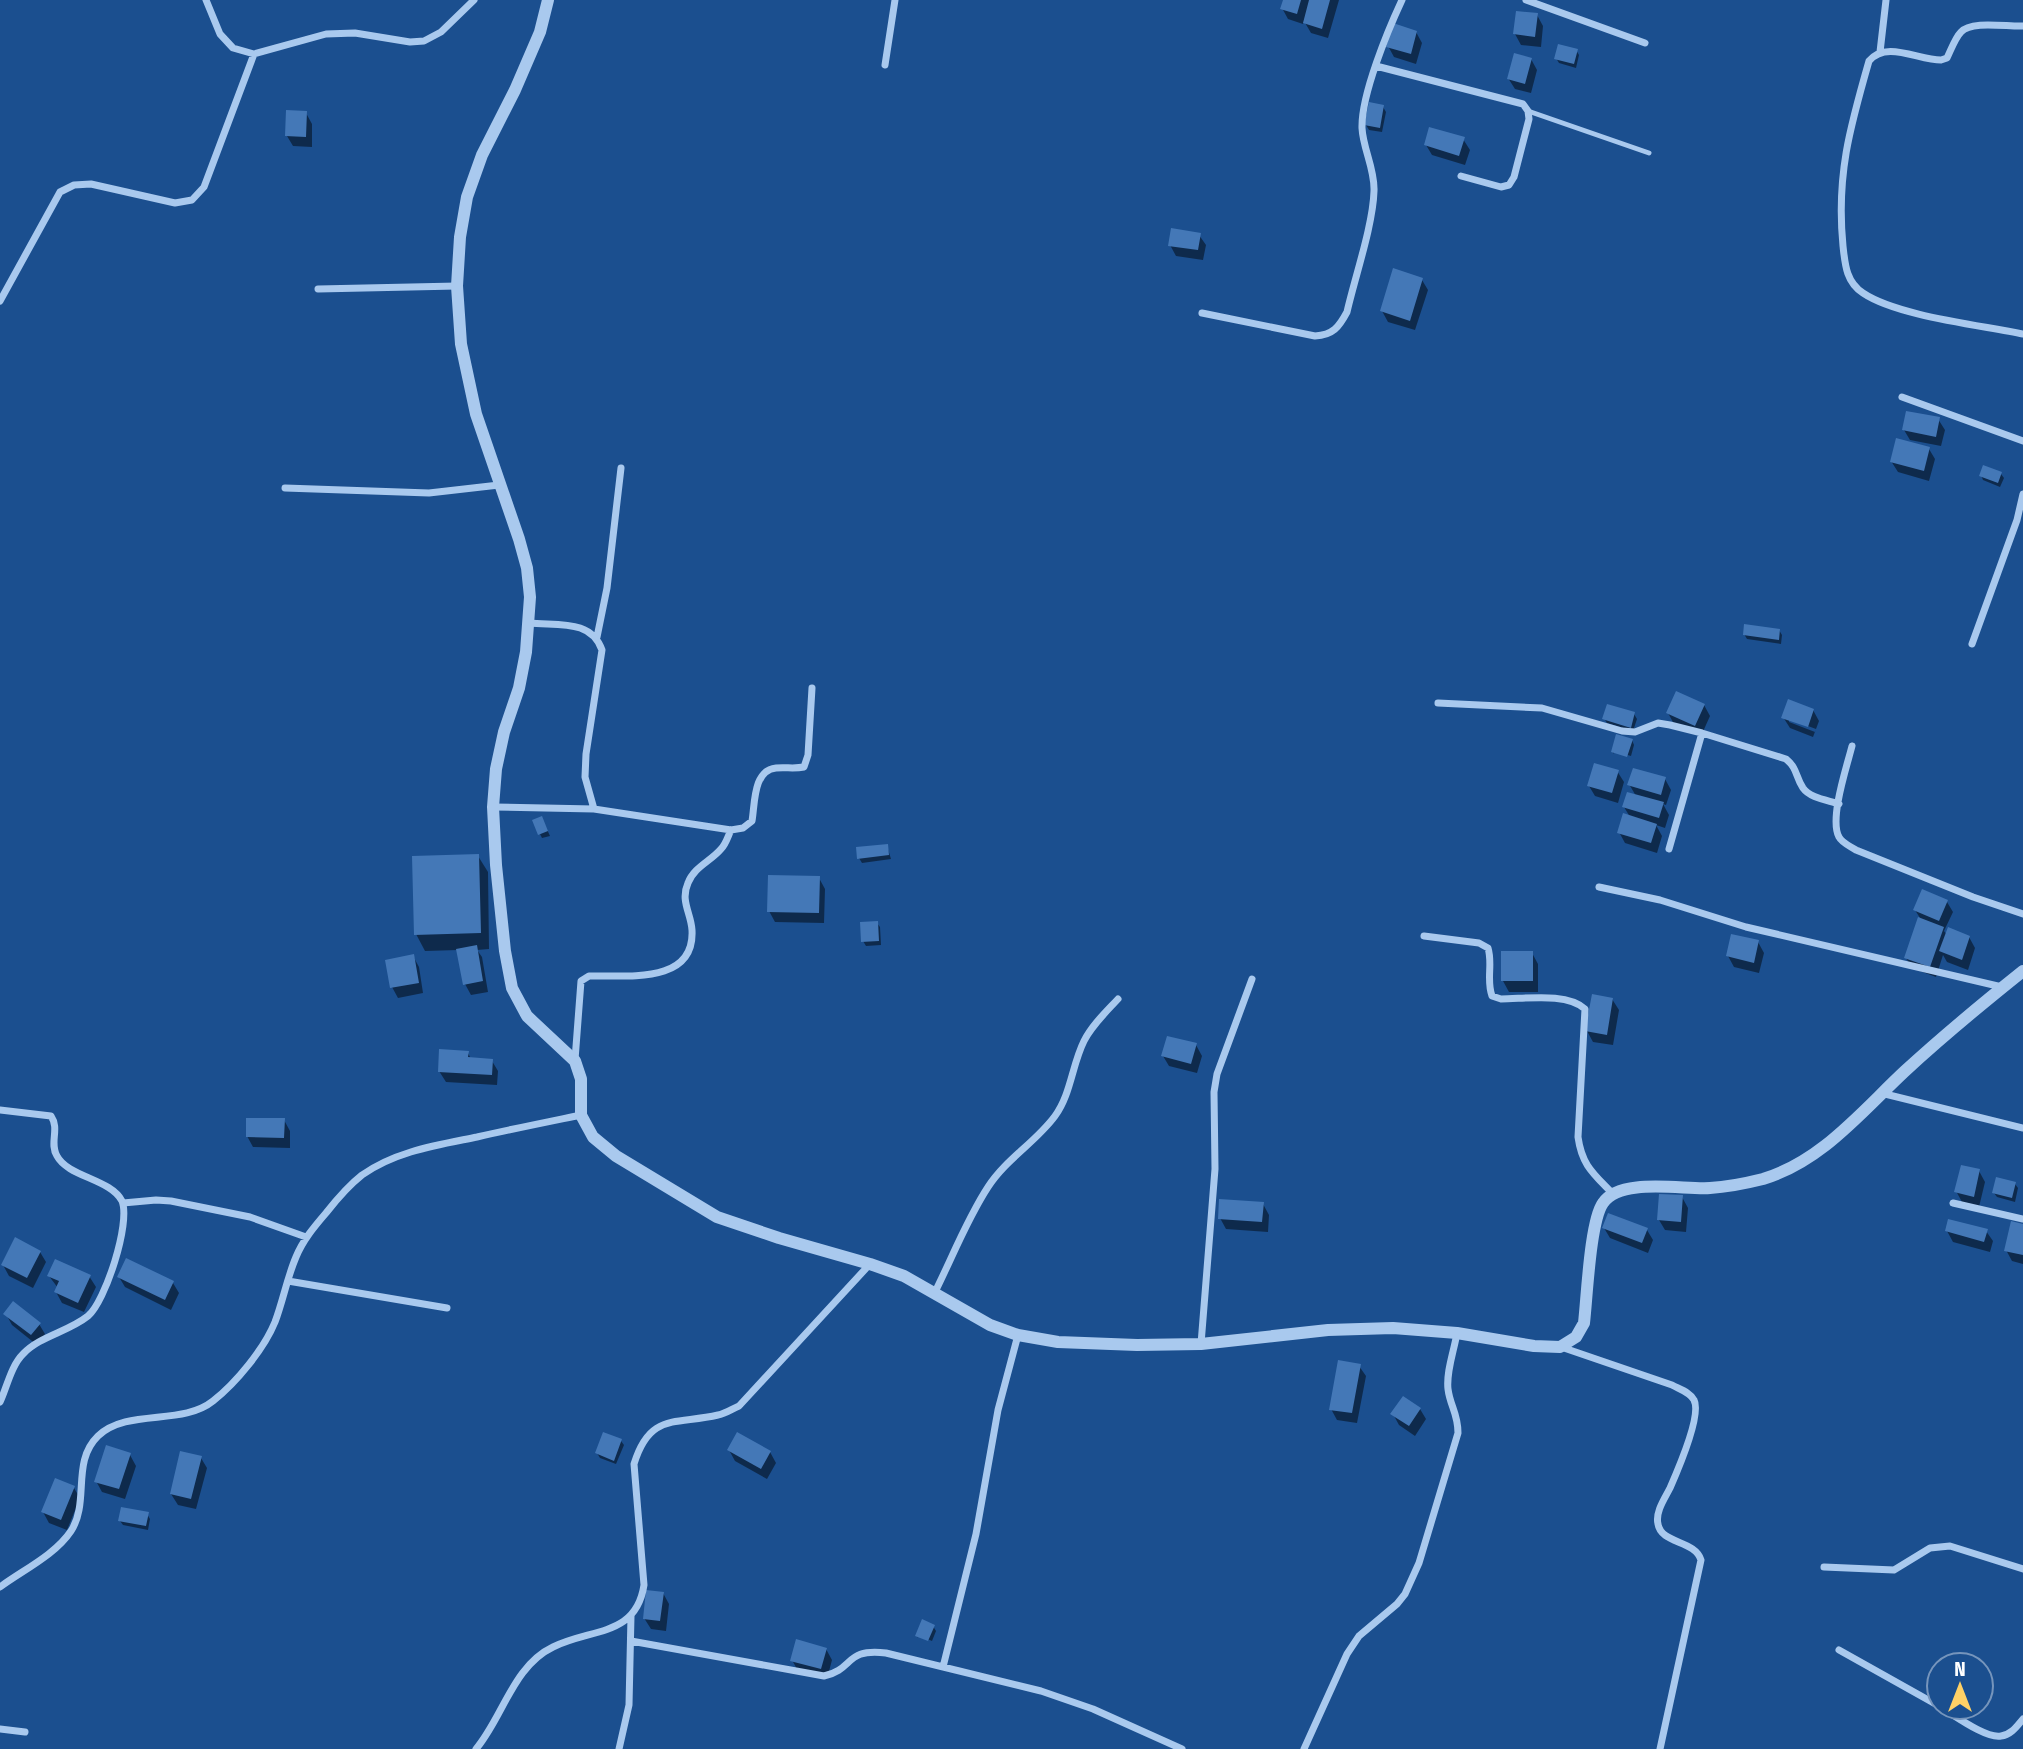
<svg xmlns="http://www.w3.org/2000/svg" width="2023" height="1749" viewBox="0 0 2023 1749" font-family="'Fira Sans Condensed',sans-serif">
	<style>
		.shadow { fill: #0007; fill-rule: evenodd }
		.building { fill: #4478b7 }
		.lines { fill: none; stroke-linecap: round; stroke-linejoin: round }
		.service { stroke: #a9c9ee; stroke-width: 5 }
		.minor { stroke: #a9c9ee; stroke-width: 7 }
		.tertiary { stroke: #a9c9ee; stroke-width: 12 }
	</style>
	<rect width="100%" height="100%" fill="#1b4f8f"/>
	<path class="shadow" d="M1284,0H1339L1328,38L1311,33L1304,21L1303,24L1288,19L1282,8Z
		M1537,15L1543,26L1541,47L1521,45L1515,34Z
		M1416,32L1422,43L1416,64L1394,57L1388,46Z
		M1576,50L1579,55L1576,68L1559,63L1556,58Z
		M1531,59L1537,70L1531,93L1515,89L1508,78Z
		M1383,107L1386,112L1382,132L1369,130L1366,125Z
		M306,113L312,124V147L293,146L287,136Z
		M1463,139L1470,150L1465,165L1432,155L1426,145Z
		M1199,235L1206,245L1203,260L1176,256L1170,245Z
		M1422,280L1428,290L1415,330L1388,322L1382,311Z
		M1938,419L1945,430L1941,446L1910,440L1904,430Z
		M1929,449L1935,459L1929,481L1898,472L1891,461Z
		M2001,474L2004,478L2000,487L1983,480L1981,475Z
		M1779,630L1782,635L1781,644L1747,639L1744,634Z
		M1704,705L1710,716L1701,736L1674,724L1668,713Z
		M1813,710L1819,721L1813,737L1790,728L1783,717ZM1789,719L1816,729L1815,732L1789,722Z
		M1634,714L1637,719L1633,731L1607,723L1604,718Z
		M1632,740L1634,745L1631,756L1614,751V754L1613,752Z
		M1617,771L1624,782L1618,803L1595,796L1589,786Z
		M1665,779L1671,790L1666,805L1663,804L1669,815L1665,828L1656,825L1662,836L1657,853L1625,843L1619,832L1630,817L1624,807L1636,796L1629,784Z
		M544,823L550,836L542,838L540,834Z
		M887,846L891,859L862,863L859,858Z
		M478,856L488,872L489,949L477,950L482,957L488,992L471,995L465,984L458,950L425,951L416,934Z
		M819,878L825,889L824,923L775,922L769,911Z
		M1947,902L1953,912L1944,931L1947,935L1969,937L1975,948L1968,970L1947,962L1943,955L1936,977L1912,968L1906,958L1920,918L1915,910Z
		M877,923L880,927L881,945L866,946L863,941Z
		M1758,942L1764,953L1759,973L1734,967L1728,956Z
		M1503,953H1532L1538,964V992H1509L1503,981Z
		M413,956L419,967L423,993L398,998L392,987Z
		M1612,999L1619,1010L1613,1045L1593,1042L1587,1031Z
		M1196,1045L1202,1056L1197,1073L1169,1066L1163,1056Z
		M468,1053L471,1059L492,1061L498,1071L497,1085L446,1082L439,1071Z
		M284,1120L290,1131V1148L253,1147L247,1136Z
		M1979,1171L1985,1182L1979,1207L1962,1202L1956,1191Z
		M2015,1184L2018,1188L2015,1202L1997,1197L1994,1193Z
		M1682,1197L1688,1208L1686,1232L1665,1230L1659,1220Z
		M1263,1204L1269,1215L1268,1232L1226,1229L1220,1218Z
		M2023,1225V1264L2012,1261L2006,1250Z
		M1604,1228L1647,1230L1653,1240L1648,1253L1610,1238Z
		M1947,1231H1986L1993,1241L1990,1252L1953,1242Z
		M40,1252L46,1262L33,1288L9,1276L3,1265Z
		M49,1276H89L96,1287L84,1312L62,1303L56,1292L58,1288Z
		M119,1277L173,1283L179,1293L171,1310L125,1287Z
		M6,1314L39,1324L45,1334L37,1345L12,1325Z
		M1359,1366L1366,1376L1357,1423L1337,1420L1331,1409Z
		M1420,1409L1426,1419L1415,1436L1399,1425L1393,1414Z
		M621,1441L624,1445L616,1464L600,1458L597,1453Z
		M729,1450L770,1452L776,1463L767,1479L735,1461Z
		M130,1455L136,1466L125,1499L102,1492L96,1481Z
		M201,1458L207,1468L196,1509L178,1505L171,1494Z
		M74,1488L80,1498L67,1530L49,1523L43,1512Z
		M147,1514L150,1519L148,1530L123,1525L120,1521Z
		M663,1593L669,1604L666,1631L651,1629L644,1618Z
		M933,1626L936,1631L932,1641L918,1635V1638L917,1635Z
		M826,1649L832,1660L827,1679L798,1671L792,1660Z"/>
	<path class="building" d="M1283,0H1301L1297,14L1280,9Z
		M1309,0H1330L1322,29L1303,23Z
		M1516,11L1538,13L1535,37L1513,34Z
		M1393,23L1417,31L1411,54L1386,47Z
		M1558,44L1578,49L1574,64L1554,59Z
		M1514,53L1532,58L1525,84L1507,79Z
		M1369,102L1384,105L1380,128L1364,125Z
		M286,110L307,111L306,137L285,136Z
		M1429,127L1465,137L1459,156L1424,145Z
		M1171,228L1201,233L1198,250L1168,246Z
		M1393,268L1423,278L1410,321L1380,311Z
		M1906,411L1940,417L1936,437L1902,430Z
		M1896,438L1930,447L1924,471L1890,462Z
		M1983,465L2002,472L1998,483L1979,476Z
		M1744,624L1780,629L1779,640L1743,635Z
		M1676,691L1705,704L1695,726L1666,713Z
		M1788,699L1814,709L1808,727L1781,718Z
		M1607,704L1635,712L1631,728L1602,719Z
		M1616,734L1633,739L1627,757L1611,752Z
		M1594,763L1619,770L1612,793L1587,786Z
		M1633,768L1666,777L1661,795L1627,785Z
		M1627,792L1664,802L1659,818L1622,807Z
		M1623,813L1657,824L1651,843L1617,833Z
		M542,816L548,831L538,835L532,820Z
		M888,844L889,855L857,859L856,847Z
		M479,854L481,933L414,935L412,856Z
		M768,875L820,876L819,913L767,912Z
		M1922,889L1948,900L1939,921L1913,910Z
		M1918,917L1944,927L1930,967L1904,958Z
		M878,921L879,941L861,942L860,922Z
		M1948,927L1970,936L1962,960L1939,951Z
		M1731,934L1759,940L1754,963L1726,956Z
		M477,945L483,981L463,985L456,949Z
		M1501,951H1533V981H1501Z
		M414,954L419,983L390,988L385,960Z
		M1592,994L1613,998L1607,1035L1585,1031Z
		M1167,1036L1197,1043L1191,1064L1161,1056Z
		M439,1049L469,1051L468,1057L493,1059L492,1075L438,1072Z
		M246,1118H285L284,1138L246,1137Z
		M1961,1165L1980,1169L1974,1197L1954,1192Z
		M1996,1177L2016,1182L2012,1198L1992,1193Z
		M1659,1194L1683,1195L1681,1222L1657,1220Z
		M1219,1199L1264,1202L1262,1222L1218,1219Z
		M1608,1213L1648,1228L1642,1243L1602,1228Z
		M1948,1219L1988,1229L1984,1242L1945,1231Z
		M2011,1221L2023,1224V1255L2004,1251Z
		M15,1237L41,1251L27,1278L1,1265Z
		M126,1258L174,1281L165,1300L117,1277Z
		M55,1259L91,1275L78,1303L54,1292L59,1281L47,1276Z
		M13,1301L41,1323L31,1335L3,1314Z
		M1338,1360L1361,1364L1352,1413L1329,1410Z
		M1403,1396L1421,1408L1409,1426L1390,1414Z
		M603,1432L622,1439L614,1461L595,1453Z
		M737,1432L771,1451L761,1469L727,1450Z
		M106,1445L131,1453L119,1489L94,1482Z
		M180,1451L202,1456L191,1499L170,1494Z
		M55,1478L75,1486L61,1520L41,1512Z
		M121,1507L149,1512L146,1526L118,1521Z
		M646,1590L664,1592L660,1621L643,1619Z
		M922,1619L935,1625L928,1641L915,1636Z
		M796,1639L827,1648L821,1669L790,1661Z"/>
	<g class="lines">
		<path class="service" d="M1528,111L1649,153"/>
		<path class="minor" d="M206,0L220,34L233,48L254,54L326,34L355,33L410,42L424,41L441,32L474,0
			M1526,0L1645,43
			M2023,26C2008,27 1971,20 1961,32C1955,38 1951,50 1947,58L1941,60C1918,60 1886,40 1869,61C1850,127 1836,176 1843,246C1845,264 1846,282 1863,293C1897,316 1980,325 2023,334
			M1880,52L1886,0
			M885,65L895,0
			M1376,66L1523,104L1528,111L1529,119L1514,177L1509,185L1501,187L1461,176
			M318,289L457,286
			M0,301L60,192L74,185L91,184L175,203L192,200L204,187L254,54
			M1202,313L1315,336C1333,335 1339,327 1347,312C1355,277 1373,225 1374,191C1375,169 1363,149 1362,128C1361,95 1388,30 1402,0
			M1902,397L2023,441
			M285,488L429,493L499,485
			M529,623C558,626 591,619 602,650L586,754L585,777L594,809
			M597,637L607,588L621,468
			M1972,644L2017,520L2023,494
			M1438,703L1542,708L1622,731L1635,732L1658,723L1670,725L1702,733L1786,759C1798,769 1795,776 1803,788C1810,798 1827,800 1839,804
			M1852,746C1847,766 1829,819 1839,837C1842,843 1850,846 1856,850L1973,897L2023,914
			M493,807L594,809L731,830L743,828L752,821C755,804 753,770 776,768C786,767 794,769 804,767L808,755L812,688
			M1669,849L1702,733
			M1599,887L1660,900L1746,927L2002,987
			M1424,936L1479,943L1488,948C1493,964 1486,980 1492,996L1501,999C1525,999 1567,992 1585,1009L1578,1137C1582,1166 1594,1174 1613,1194
			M575,1060L581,981L589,976C626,975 695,985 692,930C691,913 680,901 688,883C694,867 711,861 721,849C726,844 728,836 731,830
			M1881,1093L2023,1128
			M0,1110L51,1116C60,1129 49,1143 57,1156C68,1177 111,1179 122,1201C131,1223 105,1302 88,1316C68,1332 40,1336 23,1354C11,1366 7,1387 0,1402
			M123,1203L156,1200L171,1201L250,1217L306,1237
			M1953,1203L2023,1219
			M288,1281L447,1308
			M935,1292C952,1258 967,1219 988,1187C1006,1159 1036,1142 1055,1116C1071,1094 1072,1065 1084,1041C1092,1025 1106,1012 1118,999
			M1201,1344L1215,1169L1214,1092L1217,1074L1252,979
			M1561,1347L1672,1385C1679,1389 1690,1392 1694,1400C1702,1415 1677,1472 1670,1488C1665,1498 1655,1512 1658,1524C1661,1544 1695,1540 1701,1560L1660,1749
			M1824,1567L1894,1570L1930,1548L1950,1546L2023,1569
			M0,1587C23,1570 55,1555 71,1531C90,1502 71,1462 98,1436C128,1408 182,1426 213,1401C236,1383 264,1349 275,1322C283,1301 287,1278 296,1257C303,1240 314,1227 326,1213C337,1199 348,1186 362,1175C396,1151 438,1145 477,1137C512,1129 547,1122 581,1115
			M631,1641L824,1676C855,1669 844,1648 886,1653L1041,1691L1093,1709L1182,1749
			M1839,1650L1939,1706
			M943,1667L976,1534L998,1410L1018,1335
			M1940,1707C1954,1715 1986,1739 2001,1736C2011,1735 2017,1726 2023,1719
			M0,1729L25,1732
			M476,1749C503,1717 513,1666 553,1647C591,1628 636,1637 644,1585L634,1464C650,1412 676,1425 718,1415C725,1414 732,1409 739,1406L870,1264
			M619,1749L629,1705L631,1616
			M1304,1749L1347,1654L1359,1636L1397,1604L1405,1594L1419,1563L1458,1433C1458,1413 1450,1406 1448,1389C1446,1372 1454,1351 1457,1333"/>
		<path class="tertiary" d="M548,0L540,32L515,90L482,155L467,197L460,237L457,286L461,344L476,414L519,539L527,568L530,597L526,652L519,688L504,732L496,769L493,807L496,865L505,951L512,988L527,1016L575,1061L581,1079V1115L593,1137L616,1156L717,1217L779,1238L870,1264L904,1276L990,1325L1018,1335L1058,1342L1137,1345L1201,1344L1328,1330L1393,1328L1457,1333L1534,1346L1560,1347L1576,1337L1584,1323C1587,1298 1590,1221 1603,1203C1620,1177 1684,1190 1710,1188C1727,1187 1747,1183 1763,1179C1822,1161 1861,1112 1905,1071C1943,1036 1983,1003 2023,971"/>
	</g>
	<g transform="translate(1960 1686)"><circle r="33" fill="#1b4f8f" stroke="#7695bc" stroke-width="2"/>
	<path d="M0-5L12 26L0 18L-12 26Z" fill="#ffd166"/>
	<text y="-10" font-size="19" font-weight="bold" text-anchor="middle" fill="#ffffff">N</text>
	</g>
</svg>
